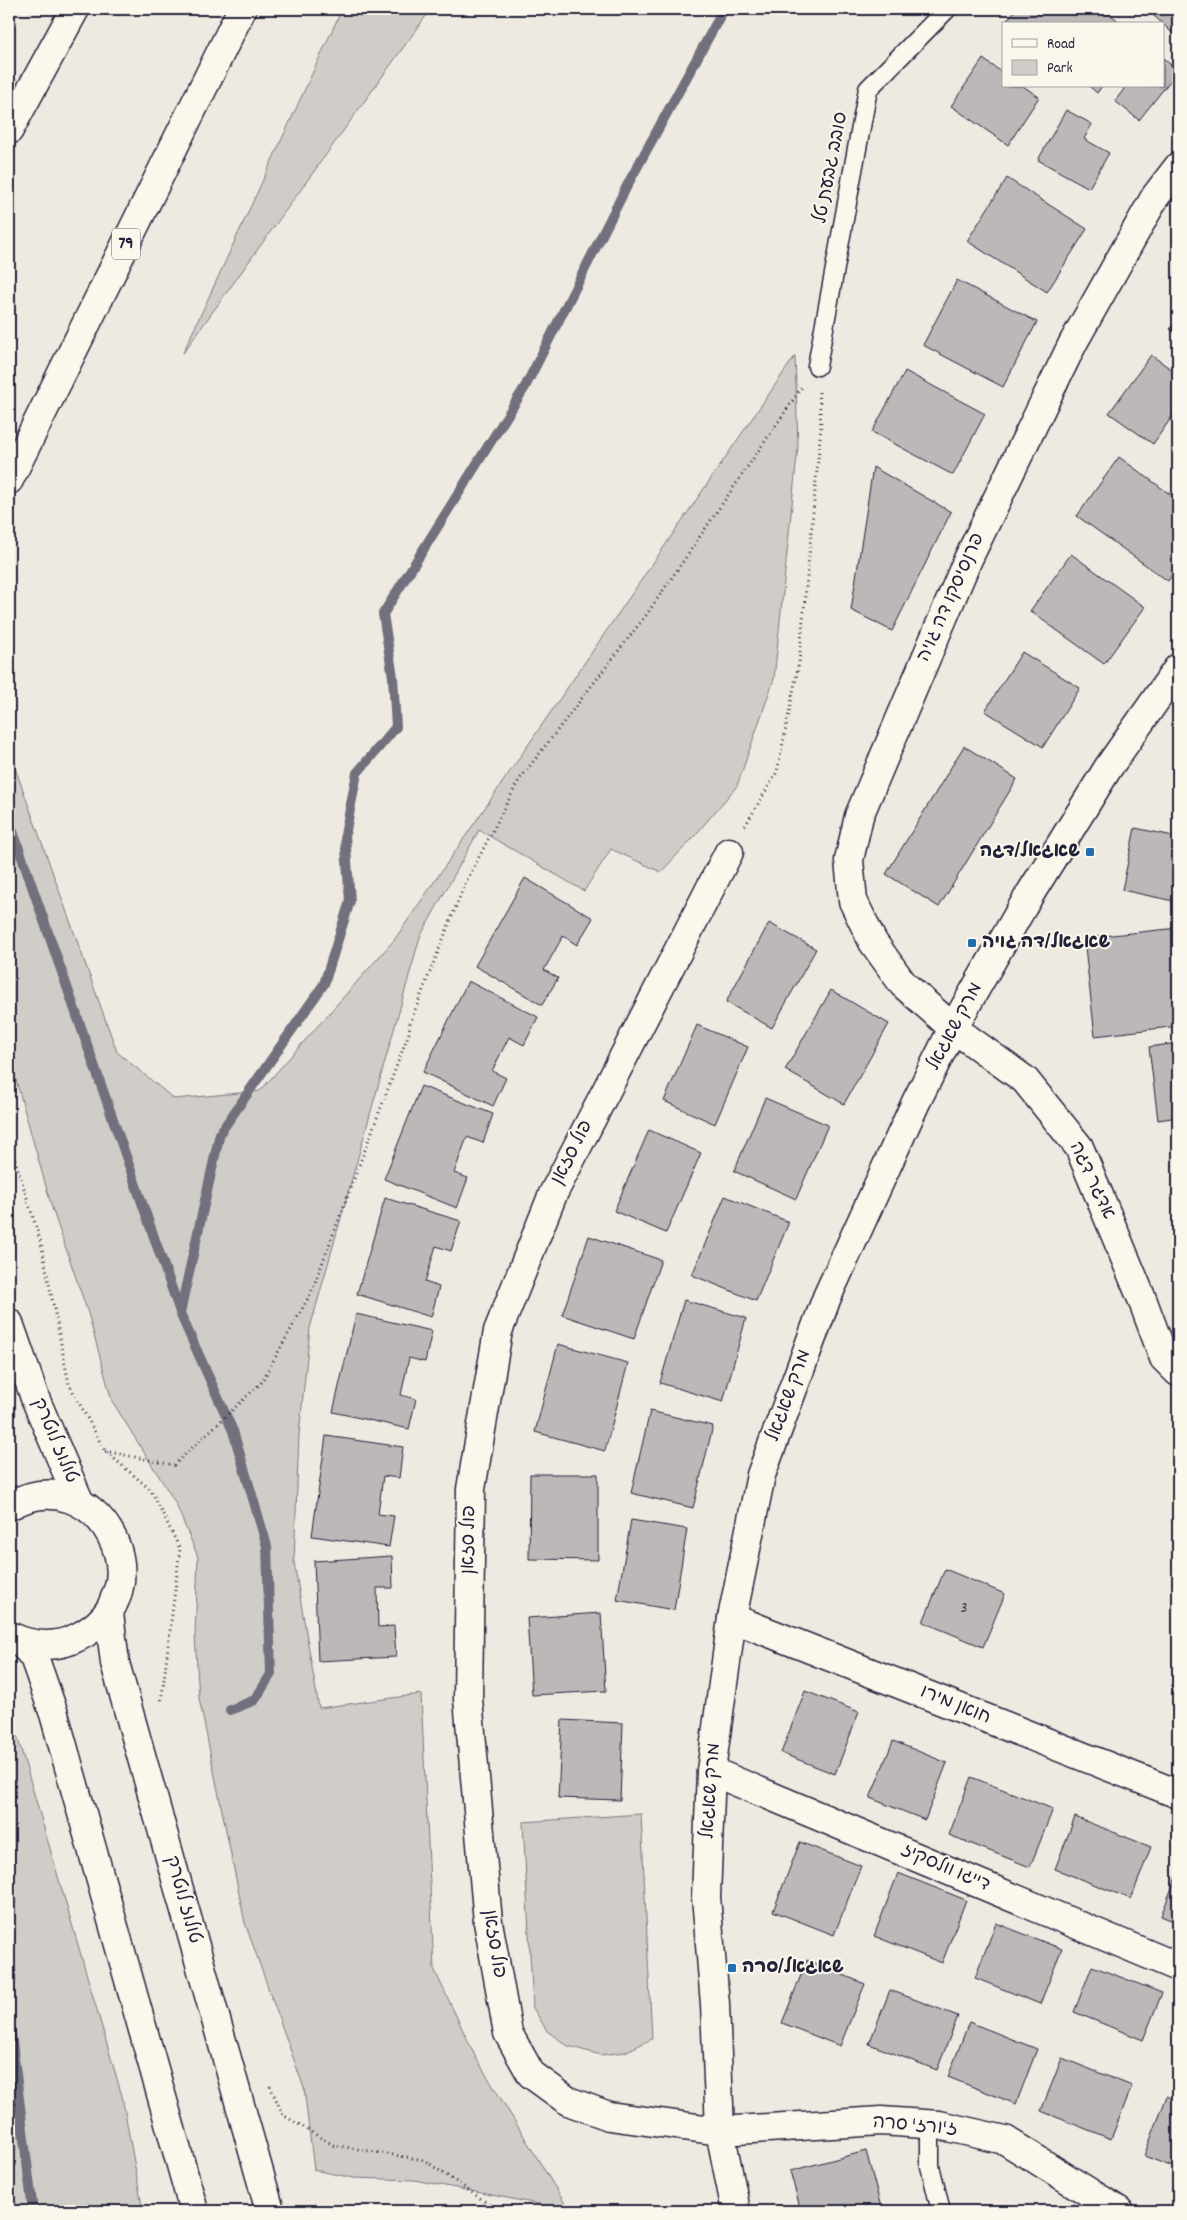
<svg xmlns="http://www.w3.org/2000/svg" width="1187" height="2220" viewBox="0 0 1187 2220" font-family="Dekko,'Playpen Sans Hebrew',sans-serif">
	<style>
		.green { fill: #d0cdc9; stroke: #797882 }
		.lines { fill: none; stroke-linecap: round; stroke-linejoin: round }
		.stream { stroke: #716f7c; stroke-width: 10 }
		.building { fill: #bcb8b8; stroke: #22223b }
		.service-casing { stroke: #22223b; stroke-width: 21 }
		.minor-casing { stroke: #22223b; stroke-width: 31 }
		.tertiary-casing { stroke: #22223b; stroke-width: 31 }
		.secondary-casing { stroke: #22223b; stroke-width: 31 }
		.trunk-casing { stroke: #22223b; stroke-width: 31 }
		.path { stroke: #22223b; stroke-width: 3; stroke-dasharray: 1 4; stroke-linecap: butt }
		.service { stroke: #fbf7ec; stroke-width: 18 }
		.minor { stroke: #fbf7ec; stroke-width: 28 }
		.tertiary { stroke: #fbf7ec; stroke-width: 28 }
		.secondary { stroke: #fbf7ec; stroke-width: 28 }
		.trunk { stroke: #fbf7ec; stroke-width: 28 }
		.poi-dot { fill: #1f6fb2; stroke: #fbf7ec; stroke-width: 2 }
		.labels { text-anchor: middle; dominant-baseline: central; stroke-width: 4; stroke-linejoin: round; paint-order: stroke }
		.number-label { font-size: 16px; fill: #48485a }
		.shield { fill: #fbf7ec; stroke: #636270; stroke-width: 1 }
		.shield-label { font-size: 18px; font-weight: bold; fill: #22223b }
		.street-label { font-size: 19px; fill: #22223b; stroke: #fbf7ec }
		.poi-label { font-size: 19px; font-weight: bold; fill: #22223b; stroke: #fbf7ec; text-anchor: start }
	</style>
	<rect width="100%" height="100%" fill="#eeeae2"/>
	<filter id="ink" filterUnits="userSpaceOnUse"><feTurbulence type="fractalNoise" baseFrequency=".02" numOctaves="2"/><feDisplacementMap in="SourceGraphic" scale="10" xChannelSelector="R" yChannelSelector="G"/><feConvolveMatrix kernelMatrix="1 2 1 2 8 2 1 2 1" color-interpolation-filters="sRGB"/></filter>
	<g filter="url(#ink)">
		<path class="green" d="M342,9H431L183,353Z
			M795,356L798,446L774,679L737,786L692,839L661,872L611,849L584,891L479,830L420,937L310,1328L299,1435L294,1562L319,1708L421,1694L434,1969L476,2058L569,2210L414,2180L354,2178L314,2170L304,2088L245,1923L199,1698L195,1636L198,1557L175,1502L112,1401L88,1313L52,1208L9,1055V751L117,1052L174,1099L260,1091L395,939Z
			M9,1708L122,2096L143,2211H9Z
			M641,1814L652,2039L625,2052L601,2055L568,2046L547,2031L533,2008L523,1822Z"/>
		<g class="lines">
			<path class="stream" d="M9,820L180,1312
				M230,1710L255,1700L271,1674L267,1546L233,1431L180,1313L220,1133L324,984L350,901L345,835L357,773L396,727L393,677L383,614L525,387L629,182L724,9
				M9,2018L33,2211"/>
		</g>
		<path class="building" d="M1016,9H1104L1122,24H1012L1007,20Z
			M1146,9H1178V39L1163,24Z
			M1163,58L1178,71L1139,120L1115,101L1124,89L1121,86H1163Z
			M983,59L1003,73V86H1023L1039,97L1008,145L951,106Z
			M1089,86H1102L1097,93Z
			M1066,110L1092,124L1084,139L1109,153L1089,188L1038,160Z
			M1007,178L1087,229L1047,292L967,241Z
			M957,280L1037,322L1003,387L923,345Z
			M1178,317V335L1170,329Z
			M1151,355L1178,374V408L1153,444L1109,413Z
			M905,371L985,414L953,475L872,432Z
			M1119,457L1178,500V566L1168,581L1077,516Z
			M873,467L951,512L892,631L851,610Z
			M1071,554L1145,607L1104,664L1030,611Z
			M1022,652L1080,688L1043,747L985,711Z
			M964,746L1017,779L939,907L886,874Z
			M1135,828L1178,837V902L1122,890Z
			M525,878L593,918L577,945L563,936L544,970L558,978L542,1005L475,966Z
			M769,923L816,949L772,1028L726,1002Z
			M1178,928V1026L1095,1036L1084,938Z
			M468,981L538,1017L524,1045L509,1037L492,1071L506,1078L493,1106L423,1072Z
			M831,990L889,1024L844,1104L785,1070Z
			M697,1025L748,1047L715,1124L664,1101Z
			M1178,1043V1117L1158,1120L1149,1047Z
			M421,1086L493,1114L483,1143L467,1137L454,1173L468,1178L457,1208L384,1179Z
			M765,1098L828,1125L796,1199L734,1171Z
			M649,1130L701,1153L666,1233L614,1211Z
			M725,1196L789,1222L756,1301L692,1275Z
			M385,1198L461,1221L451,1251L436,1246L425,1282L439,1287L431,1317L357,1294Z
			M589,1236L661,1260L634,1339L562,1315Z
			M684,1300L746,1318L723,1402L660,1383Z
			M356,1314L432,1331L425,1362L409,1358L401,1395L416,1399L409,1429L333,1412Z
			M558,1344L628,1363L605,1451L535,1432Z
			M650,1411L713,1426L693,1508L631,1493Z
			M326,1436L403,1447L399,1478L383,1476L378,1514L394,1516L389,1547L312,1536Z
			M530,1474H598V1560L529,1559Z
			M631,1520L687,1529L674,1610L617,1600Z
			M392,1556L393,1588H377L378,1627L394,1626L396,1657L318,1661L314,1561Z
			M945,1569L1005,1594L983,1647L923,1622Z
			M601,1613L606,1691L532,1695L527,1618Z
			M805,1691L859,1712L835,1774L781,1753Z
			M562,1720L623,1723L620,1800L558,1798Z
			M893,1741L947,1763L925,1820L870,1798Z
			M971,1777L1053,1809L1030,1867L949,1835Z
			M1075,1817L1151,1847L1131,1899L1055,1869Z
			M800,1842L861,1866L834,1935L773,1911Z
			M1178,1872V1923L1161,1916Z
			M898,1873L966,1900L942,1963L874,1936Z
			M996,1923L1062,1949L1040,2004L975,1978Z
			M807,1960L865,1984L840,2046L782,2023Z
			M1092,1966L1162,1993L1143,2040L1074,2012Z
			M890,1990L958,2016L937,2070L869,2044Z
			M969,2022L1037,2049L1016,2104L948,2077Z
			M1062,2058L1132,2086L1111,2139L1041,2111Z
			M1167,2096L1178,2101V2169L1144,2156Z
			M866,2151L882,2211H801L790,2171Z"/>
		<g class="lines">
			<defs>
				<path id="service" d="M817,366L868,89L947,9
					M930,2124V2166L941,2211"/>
				<path id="minor" d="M1178,167L1155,197L1073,343L968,559L859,816L849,860L853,901L873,942L903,984L953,1028L1025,1080L1079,1147L1142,1299L1164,1358L1178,1372
					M729,852L553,1194L498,1331L471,1489L468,1699L488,1922L508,2033L531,2074L568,2101L609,2116L720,2131L881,2121L939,2125L1005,2140L1119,2211
					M732,1618L1178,1794
					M711,1771L1178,1967"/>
				<path id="tertiary" d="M736,2211L720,2131L715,2004L706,1897L711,1771L732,1618L761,1475L827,1297L916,1102L953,1028L1030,894L1108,768L1178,668"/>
				<path id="secondary" d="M9,1323L35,1398L80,1503
					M9,1506C97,1455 170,1591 78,1637C58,1648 33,1647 12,1637
					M119,1587L109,1613L115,1663L270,2211
					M20,1641L34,1657L54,1714L194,2211"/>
				<path id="trunk" d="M9,130L75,9
					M9,480L242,9"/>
			</defs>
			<use href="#service" class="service-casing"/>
			<use href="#minor" class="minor-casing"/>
			<use href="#tertiary" class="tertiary-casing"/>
			<use href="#secondary" class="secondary-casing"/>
			<use href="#trunk" class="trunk-casing"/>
			<path class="path" d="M745,826L777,772L799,663L821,427L819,391
				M9,1140L41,1243L69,1384L105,1451L151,1490L180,1549L161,1704
				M105,1451L174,1465L261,1383L311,1293L409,1033L410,1023L464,886L519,780L647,614L802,387
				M270,2086L283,2115L333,2145L424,2160L499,2211"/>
			<use href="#service" class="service"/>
			<use href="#minor" class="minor"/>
			<use href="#tertiary" class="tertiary"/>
			<use href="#secondary" class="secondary"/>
			<use href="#trunk" class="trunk"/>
		</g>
	</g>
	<g class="poi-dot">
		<rect x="1085" y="847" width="10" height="10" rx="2.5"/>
		<rect x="967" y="938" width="10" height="10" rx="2.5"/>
		<rect x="727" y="1963" width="10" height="10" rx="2.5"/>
	</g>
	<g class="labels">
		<g class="number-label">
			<text x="964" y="1608">3</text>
		</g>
		<rect class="shield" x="112" y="228.5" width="28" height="31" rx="4"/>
		<g class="shield-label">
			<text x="126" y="244">79</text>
		</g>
		<g class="street-label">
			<text transform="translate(832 168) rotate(-79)">סובב גבעת טל</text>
			<text transform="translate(952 598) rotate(-66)">פרנסיסקו דה גויה</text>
			<text transform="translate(956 1027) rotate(-62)">מרק שאגאל</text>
			<text transform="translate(573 1153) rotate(-63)">פול סזאן</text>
			<text transform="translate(1091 1181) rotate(65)">אדגר דגה</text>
			<text transform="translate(790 1396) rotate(-70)">מרק שאגאל</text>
			<text transform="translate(54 1441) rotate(67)">טולוז לוטרק</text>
			<text transform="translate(470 1540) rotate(-89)">פול סזאן</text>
			<text transform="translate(955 1706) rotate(22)">חואן מירו</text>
			<text transform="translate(712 1791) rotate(-86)">מרק שאגאל</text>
			<text transform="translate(945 1869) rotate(23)">דייגו וולסקיז</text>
			<text transform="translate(182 1900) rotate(74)">טולוז לוטרק</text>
			<text transform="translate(493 1944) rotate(81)">פול סזאן</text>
			<text transform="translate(915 2127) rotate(5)">ז'ורז' סרה</text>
		</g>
		<g class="poi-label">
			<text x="1080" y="852" text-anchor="end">שאגאל/דגה</text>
			<text x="982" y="943">שאגאל/דה גויה</text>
			<text x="742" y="1968">שאגאל/סרה</text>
		</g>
	</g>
	<rect width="1187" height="2220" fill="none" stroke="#fbf7ec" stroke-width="30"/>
	<rect x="15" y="15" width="1157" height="2190" fill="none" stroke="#22223b" stroke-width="2" filter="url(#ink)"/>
	<rect x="1002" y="22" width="162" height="65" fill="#fbf7ec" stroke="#a4a2a5"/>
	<rect x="1012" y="39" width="25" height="8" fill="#fbf7ec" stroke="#a4a2a5"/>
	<text x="1047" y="48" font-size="15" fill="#22223b">Road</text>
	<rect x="1012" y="60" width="25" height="15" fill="#d0cdc9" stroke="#a4a2a5"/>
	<text x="1047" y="72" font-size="15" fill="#22223b">Park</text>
</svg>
